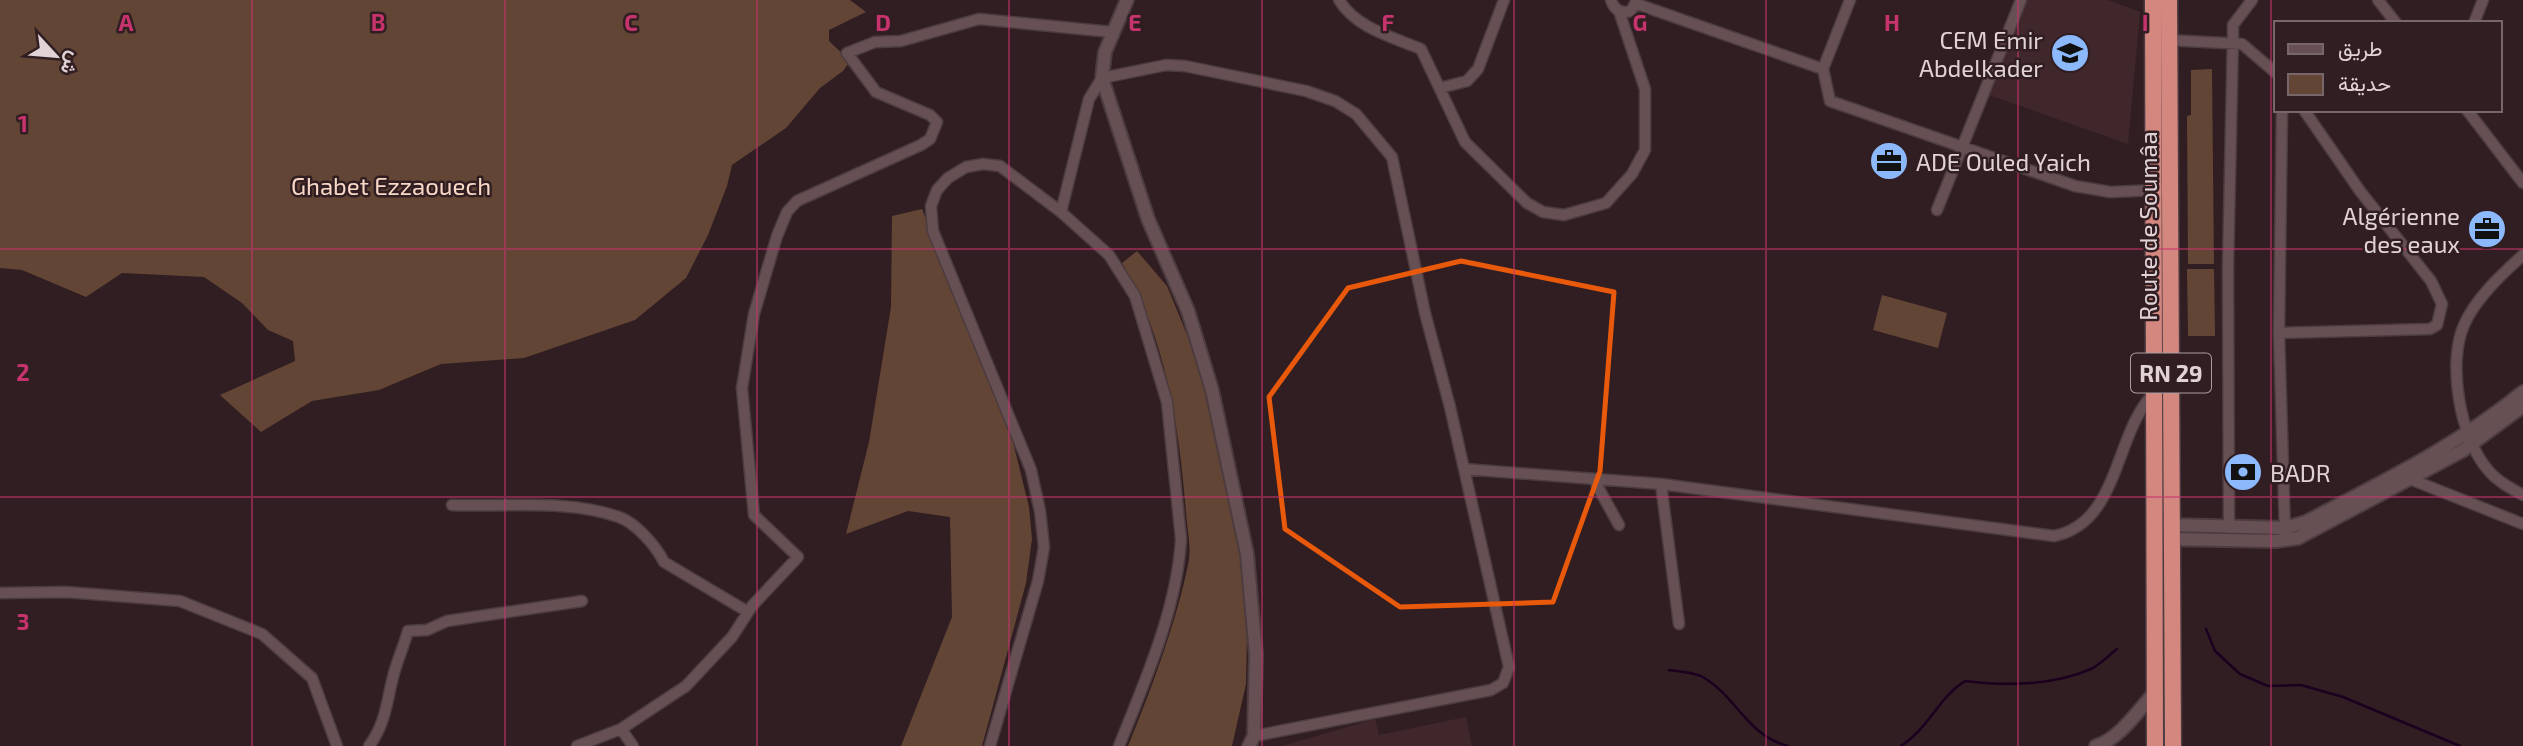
<svg xmlns="http://www.w3.org/2000/svg" width="2523" height="746" viewBox="0 0 2523 746" font-family="'Exo 2',Vazirmatn,sans-serif">
	<style>
		.built { fill: #40272b }
		.green { fill: #624534 }
		.lines { fill: none; stroke-linecap: round; stroke-linejoin: round }
		.stream { stroke: #1c0020; stroke-width: 2.5 }
		.minor-casing { stroke: #4c3c40; stroke-width: 13 }
		.tertiary-casing { stroke: #4c3c40; stroke-width: 16 }
		.trunk-casing { stroke: #4c3c40; stroke-width: 19 }
		.minor { stroke: #675054; stroke-width: 10 }
		.tertiary { stroke: #675054; stroke-width: 12 }
		.trunk { stroke: #d4877f; stroke-width: 16 }
		.marked { fill: none; stroke: #e8590c; stroke-width: 5; stroke-linejoin: round }
		.grid { fill: none; stroke: #c7346d; stroke-width: 2; stroke-opacity: 0.55 }
		.labels { text-anchor: middle; dominant-baseline: central; stroke-width: 5; stroke-linejoin: round; paint-order: stroke }
		.shield { fill: #311e22; stroke: #ac9d9f; stroke-width: 2 }
		.shield-label { font-size: 23px; font-weight: bold; fill: #e1d3d5 }
		.poi-label { font-size: 24px; fill: #e1d3d5; stroke: #311e22; text-anchor: end }
		.park-label { font-size: 24px; fill: #f8d7c5; stroke: #311e22 }
		.street-label { font-size: 24px; fill: #e1d3d5; stroke: #311e22 }
		.grid-label { font-size: 23px; text-anchor: middle; font-weight: bold; fill: #c7346d; stroke: #311e22; stroke-width: 5; stroke-linejoin: round; paint-order: stroke }
	</style>
	<rect width="100%" height="100%" fill="#311e22"/>
	<path class="built" d="M2024,0H2108L2140,12L2128,144L1989,95Z
		M1466,717L1472,746H1282L1375,719L1379,735Z"/>
	<path class="green" d="M0,0H850L866,12L829,30V41L850,61L843,71L820,88L786,128L732,165L727,186L708,235L686,278L635,320L524,358L441,364L379,390L312,401L261,432L220,395L295,361L293,341L268,330L242,303L204,277L122,273L86,297L22,270L0,268Z
		M2212,69L2214,264H2188L2187,116L2191,115V70Z
		M922,209L1012,438L1029,507L1032,539L1026,583L982,746H901L952,617L950,517L908,511L846,534L869,442L891,307L892,216Z
		M1137,251L1167,286L1195,354L1216,421L1243,574L1247,636L1246,684L1232,746H1128C1151,690 1176,623 1188,565C1192,549 1187,528 1186,512C1179,425 1166,339 1122,263Z
		M2214,269L2215,336H2188L2187,269Z
		M1882,295L1947,313L1938,348L1873,330Z"/>
	<g class="lines">
		<path class="stream" d="M2206,629L2215,651L2240,674L2268,686L2301,685L2343,697L2460,746
			M1669,670C1678,671 1692,672 1701,676C1737,696 1746,735 1788,746
			M1901,746C1929,728 1938,698 1965,681C2006,686 2052,686 2091,669C2100,665 2109,655 2117,649"/>
		<defs>
			<path id="minor" d="M1339,0C1356,28 1392,37 1421,49L1465,142L1527,203L1543,212L1564,215L1606,203L1632,174L1645,150V89L1619,11
				M1611,0C1614,10 1621,14 1631,11L1637,0
				M1850,0L1823,69L1830,101L2075,186L2110,192L2159,190
				M2378,0L2396,23
				M1637,4L1823,69
				M2474,23L2483,0
				M2168,40L2242,44L2276,73
				M1440,88L1467,81L1478,69L1504,0
				M2282,110L2279,333L2285,533
				M2467,110L2523,183
				M1937,210L2021,0
				M1061,212L1089,99L1102,78L1166,65L1185,66L1306,91L1335,101L1356,114L1392,157L1425,313L1450,407L1509,667L1503,683L1491,690L1254,736
				M2523,255C2502,274 2475,299 2464,325C2447,363 2460,438 2488,470C2497,481 2510,488 2523,495
				M2279,333L2430,329L2437,325L2442,304L2431,281L2360,191L2304,110
				M1464,469L1661,484L2054,536C2120,523 2114,433 2154,393
				M2410,479L2523,524
				M1594,480L1619,525
				M1661,484L1679,624
				M452,505C506,507 568,499 619,517C636,523 656,546 664,562L748,612
				M2229,528L2228,267L2233,35V25L2252,0
				M0,593L66,592L180,601L262,634L312,678L337,746
				M621,729L633,746
				M369,746C386,724 387,699 394,673C398,659 404,645 408,631L427,630L447,621L582,601
				M577,746L621,729L686,686L732,637L752,606L798,557L754,515L742,388L754,314L777,236L787,212L797,201L921,145L930,139L937,122L930,115L876,92L847,53L875,42L901,41L979,19L1112,32
				M990,746L1038,581L1044,547L1040,511L1031,470L933,231L931,206L937,190L948,178L966,167L983,164L1000,166L1061,212L1109,255L1135,296L1167,402L1181,539C1177,609 1145,681 1119,746"/>
			<path id="tertiary" d="M1127,0L1105,52L1102,78L1148,219L1188,311L1212,390L1247,554L1256,655L1254,736L1249,746
				M2171,525L2285,528L2306,522C2382,482 2457,446 2523,392
				M2170,539L2276,541L2298,538L2462,451L2523,406
				M2096,746C2120,739 2139,709 2156,691"/>
			<path id="trunk" d="M2153,0L2155,746
				M2169,0L2173,746"/>
		</defs>
		<use href="#minor" class="minor-casing"/>
		<use href="#tertiary" class="tertiary-casing"/>
		<use href="#trunk" class="trunk-casing"/>
		<use href="#minor" class="minor"/>
		<use href="#tertiary" class="tertiary"/>
		<use href="#trunk" class="trunk"/>
	</g>
	<path class="marked" d="M1461,261L1614,292L1600,471L1553,602L1400,607L1285,529L1269,397L1348,288Z"/>
	<path class="grid" d="M252,0V746M505,0V746M757,0V746M1009,0V746M1262,0V746M1514,0V746M1766,0V746M2018,0V746M2271,0V746M0,249H2523M0,497H2523"/>
	<defs>
		<symbol id="school-disc" viewBox="-11 -11 22 22"><circle r="9.5" fill="#8cb9fc" stroke="#311e22"/><path d="M0-5L7-2L0 1L-7-2ZM-4 1L0 2.5L4 1V4Q0 6-4 4Z" fill="#111"/></symbol>
		<symbol id="office-disc" viewBox="-11 -11 22 22"><circle r="9.5" fill="#8cb9fc" stroke="#311e22"/><path d="M-6-3h4V-5.5h4V-3h4V5H-6ZM-1-4.5V-3h2v-1.5ZM-6 0V1H6V0Z" fill="#111"/></symbol>
		<symbol id="bank-disc" viewBox="-11 -11 22 22"><circle r="9.5" fill="#8cb9fc" stroke="#311e22"/><path d="M-6-4H6V4H-6ZM0-2.3a2.3 2.3 0 1 0 0 4.6a2.3 2.3 0 1 0 0-4.6Z" fill="#111"/></symbol>
	</defs>
	<g fill-rule="evenodd">
		<use href="#school-disc" x="2048" y="31" width="44" height="44"/>
		<use href="#office-disc" x="1867" y="139" width="44" height="44"/>
		<use href="#office-disc" x="2465" y="207" width="44" height="44"/>
		<use href="#bank-disc" x="2221" y="450" width="44" height="44"/>
	</g>
	<g class="labels">
		<rect class="shield" x="2131" y="353.5" width="80" height="39" rx="5"/>
		<g class="shield-label">
			<text x="2171" y="373">RN 29</text>
		</g>
		<g class="poi-label">
			<text x="2043" y="39">CEM Emir<tspan x="2043" dy="28">Abdelkader</tspan></text>
			<text x="1916" y="161" text-anchor="start">ADE Ouled Yaich</text>
			<text x="2460" y="215">Algérienne<tspan x="2460" dy="28">des eaux</tspan></text>
			<text x="2270" y="472" text-anchor="start">BADR</text>
		</g>
		<g class="park-label">
			<text x="391" y="185">Ghabet Ezzaouech</text>
		</g>
		<g class="street-label">
			<text transform="translate(2147 226) rotate(-90)">Route de Soumâa</text>
		</g>
	</g>
	<g class="grid-label">
		<text x="126" y="31">A</text>
		<text x="378" y="31">B</text>
		<text x="631" y="31">C</text>
		<text x="883" y="31">D</text>
		<text x="1135" y="31">E</text>
		<text x="1388" y="31">F</text>
		<text x="1640" y="31">G</text>
		<text x="1892" y="31">H</text>
		<text x="2145" y="31">I</text>
		<text x="23" y="132">1</text>
		<text x="23" y="381">2</text>
		<text x="23" y="630">3</text>
	</g>
	<rect x="2274" y="21" width="228" height="91" fill="#311e22" stroke="#77666a" stroke-width="2"/>
	<rect x="2288" y="44" width="35" height="10" fill="#675054" stroke="#77666a" stroke-width="2"/>
	<text x="2338" y="56" font-size="21" fill="#e1d3d5">طريق</text>
	<rect x="2288" y="74" width="35" height="21" fill="#624534" stroke="#77666a" stroke-width="2"/>
	<text x="2338" y="91" font-size="21" fill="#e1d3d5">حديقة</text>
	<g transform="translate(56 56) rotate(116)" stroke="#311e22" stroke-width="5" paint-order="stroke">
	<path d="M0-5L12 26L0 18L-12 26Z" fill="#e1d3d5"/>
	<text y="-10" font-size="19" font-weight="bold" text-anchor="middle" fill="#e1d3d5">ش</text>
	</g>
</svg>
